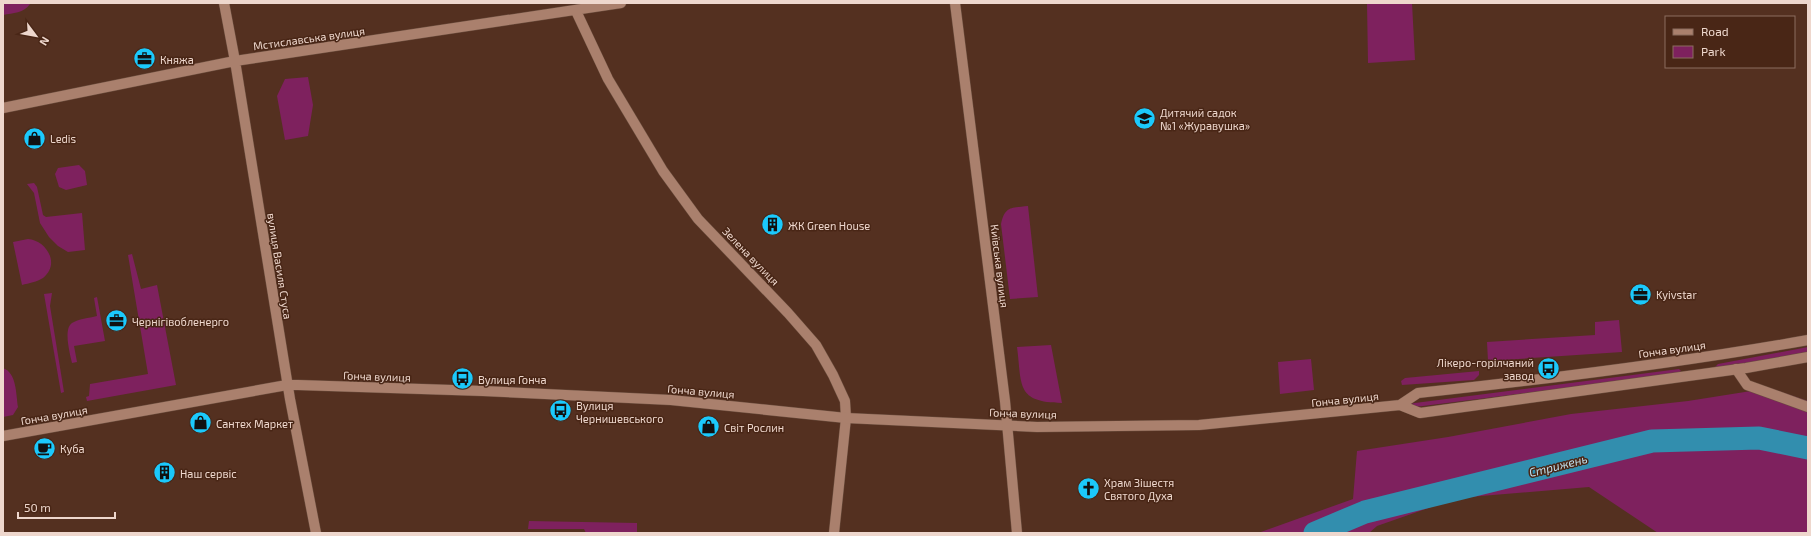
<svg xmlns="http://www.w3.org/2000/svg" width="1811" height="536" viewBox="0 0 1811 536" font-family="'Exo 2',sans-serif">
	<style>
		.green { fill: #7e215e }
		.lines { fill: none; stroke-linecap: round; stroke-linejoin: round }
		.river { stroke: #328eae; stroke-width: 23 }
		.minor-casing { stroke: #6b4d3e; stroke-width: 11 }
		.tertiary-casing { stroke: #6b4d3e; stroke-width: 11 }
		.secondary-casing { stroke: #6b4d3e; stroke-width: 11 }
		.minor { stroke: #aa806d; stroke-width: 10 }
		.tertiary { stroke: #aa806d; stroke-width: 10 }
		.secondary { stroke: #aa806d; stroke-width: 10 }
		.labels { text-anchor: middle; dominant-baseline: central; stroke-width: 3; stroke-linejoin: round; paint-order: stroke }
		.street-label { font-size: 11px; fill: #eed7cd; stroke: #492616 }
		.poi-label { font-size: 11px; fill: #eed7cd; stroke: #492616; text-anchor: start }
		.water-label { font-size: 12px; font-style: italic; fill: #bfdfec; stroke: #492616 }
	</style>
	<rect width="100%" height="100%" fill="#543020"/>
	<path class="green" d="M3,3H30V4C24,13 13,13 3,15Z
		M1367,3H1412L1415,60L1368,63Z
		M308,77L313,105L308,136L285,140L277,96L285,79Z
		M79,165L85,171L87,185L66,190L59,187L55,174L58,168Z
		M34,183L37,187L43,215L46,217L82,213L85,250L68,252L58,246L49,237L40,223L34,193L27,184Z
		M1028,206L1038,297L1010,299L1001,224C1005,206 1011,208 1028,206Z
		M28,239C46,240 61,264 43,278C37,282 29,283 22,285L13,242Z
		M132,254L141,289L157,285L176,385L87,401L86,397L89,396L90,384L148,374L128,255Z
		M52,293L50,306L64,392L61,393L44,294Z
		M97,297L105,341L74,346L77,362L72,363C70,354 63,329 72,323C78,319 89,318 97,316L94,298Z
		M1619,320L1622,352L1488,361L1487,342L1595,335V322Z
		M1051,345L1062,403C1016,402 1022,386 1017,347Z
		M1808,347V352L1718,368L1715,367L1718,364Z
		M1311,359L1314,390L1280,394L1278,362Z
		M3,368C17,373 16,395 18,407L13,415L3,417Z
		M1679,369L1681,371L1678,374L1415,407L1410,404L1415,403Z
		M1479,371V375L1474,380L1402,385L1401,381L1405,378Z
		M1770,388L1808,401V533H1658L1589,487L1457,498L1377,526L1369,533H1258L1353,499L1357,451L1448,437L1571,414L1688,401Z
		M529,521L637,523V533H586L584,529H528Z"/>
	<g class="lines">
		<path class="river" d="M1315,533L1365,512L1652,441L1759,438L1808,448"/>
		<defs>
			<path id="minor" d="M224,3L235,61L290,399L316,533
				M576,11L608,79L663,171L698,219L788,313L816,345L833,375L845,401L846,418L834,533
				M3,108L235,61L621,3
				M1736,369L1747,385L1808,407"/>
			<path id="tertiary" d="M1400,405L1420,413L1746,368L1808,357
				M3,436L287,385H298L483,391L671,400L846,418L1037,427L1199,425L1400,405L1418,393C1549,379 1679,363 1808,340"/>
			<path id="secondary" d="M955,3L1005,401L1017,533"/>
		</defs>
		<use href="#minor" class="minor-casing"/>
		<use href="#tertiary" class="tertiary-casing"/>
		<use href="#secondary" class="secondary-casing"/>
		<use href="#minor" class="minor"/>
		<use href="#tertiary" class="tertiary"/>
		<use href="#secondary" class="secondary"/>
	</g>
	<defs>
		<symbol id="office-disc" viewBox="-11 -11 22 22"><circle r="9.5" fill="#1bc9fc" stroke="#492616"/><path d="M-6-3h4V-5.5h4V-3h4V5H-6ZM-1-4.5V-3h2v-1.5ZM-6 0V1H6V0Z" fill="#111"/></symbol>
		<symbol id="school-disc" viewBox="-11 -11 22 22"><circle r="9.5" fill="#1bc9fc" stroke="#492616"/><path d="M0-5L7-2L0 1L-7-2ZM-4 1L0 2.5L4 1V4Q0 6-4 4Z" fill="#111"/></symbol>
		<symbol id="shop-disc" viewBox="-11 -11 22 22"><circle r="9.5" fill="#1bc9fc" stroke="#492616"/><path d="M-5-2.5h2.3a2.7 3.5 0 0 1 5.4 0H5L5.5 6h-11ZM-1.5-2.5h3a1.5 2.3 0 0 0-3 0Z" fill="#111"/></symbol>
		<symbol id="building-disc" viewBox="-11 -11 22 22"><circle r="9.5" fill="#1bc9fc" stroke="#492616"/><path d="M-4-6H4V6H1V3H-1V6H-4ZM-2.5-4.3h1.7v1.8h-1.7ZM.8-4.3h1.7v1.8H.8ZM-2.5-1h1.7V.8h-1.7ZM.8-1h1.7V.8H.8Z" fill="#111"/></symbol>
		<symbol id="bus-disc" viewBox="-11 -11 22 22"><circle r="9.5" fill="#1bc9fc" stroke="#492616"/><path d="M-5-6H5V4H4V6H2V4H-2V6H-4V4H-5ZM-3.5-4V0h7V-4ZM-3.5 1.2v1.5H-2V1.2ZM2 1.2v1.5H3.5V1.2Z" fill="#111"/></symbol>
		<symbol id="cafe-disc" viewBox="-11 -11 22 22"><circle r="9.5" fill="#1bc9fc" stroke="#492616"/><path d="M-5.5-4.5H6V0H3Q3 3.5 0 3.5H-2.5Q-5.5 3.5-5.5 0ZM3-3.2v2h1.7v-2ZM-6 4.5H4V6H-6Z" fill="#111"/></symbol>
		<symbol id="church-disc" viewBox="-11 -11 22 22"><circle r="9.5" fill="#1bc9fc" stroke="#492616"/><path d="M-1.2-6h2.4v3.5h3.3v2.4h-3.3V6h-2.4V-.1h-3.3v-2.4h3.3Z" fill="#111"/></symbol>
	</defs>
	<g fill-rule="evenodd">
		<use href="#office-disc" x="132" y="46" width="25" height="25"/>
		<use href="#school-disc" x="1132" y="106" width="25" height="25"/>
		<use href="#shop-disc" x="22" y="126" width="25" height="25"/>
		<use href="#building-disc" x="760" y="212" width="25" height="25"/>
		<use href="#office-disc" x="1628" y="282" width="25" height="25"/>
		<use href="#office-disc" x="104" y="308" width="25" height="25"/>
		<use href="#bus-disc" x="1536" y="356" width="25" height="25"/>
		<use href="#bus-disc" x="450" y="366" width="25" height="25"/>
		<use href="#bus-disc" x="548" y="398" width="25" height="25"/>
		<use href="#shop-disc" x="188" y="410" width="25" height="25"/>
		<use href="#shop-disc" x="696" y="414" width="25" height="25"/>
		<use href="#cafe-disc" x="32" y="436" width="25" height="25"/>
		<use href="#building-disc" x="152" y="460" width="25" height="25"/>
		<use href="#church-disc" x="1076" y="476" width="25" height="25"/>
	</g>
	<g class="labels">
		<g class="street-label">
			<text transform="translate(309 38) rotate(-8)">Мстиславська вулиця</text>
			<text transform="translate(751 256) rotate(46)">Зелена вулиця</text>
			<text transform="translate(280 266) rotate(81)">вулиця Василя Стуса</text>
			<text transform="translate(1000 266) rotate(83)">Київська вулиця</text>
			<text transform="translate(1672 349) rotate(-8)">Гонча вулиця</text>
			<text transform="translate(377 376) rotate(2)">Гонча вулиця</text>
			<text transform="translate(701 391) rotate(5)">Гонча вулиця</text>
			<text transform="translate(1345 399) rotate(-6)">Гонча вулиця</text>
			<text transform="translate(1023 413) rotate(2)">Гонча вулиця</text>
			<text transform="translate(54 415) rotate(-10)">Гонча вулиця</text>
		</g>
		<g class="poi-label">
			<text x="160" y="59">Княжа</text>
			<text x="1160" y="112">Дитячий садок<tspan x="1160" dy="13">№1 «Журавушка»</tspan></text>
			<text x="50" y="138">Ledis</text>
			<text x="788" y="225">ЖК Green House</text>
			<text x="1656" y="294">Kyivstar</text>
			<text x="132" y="321">Чернігівобленерго</text>
			<text x="1534" y="362" text-anchor="end">Лікеро-горілчаний<tspan x="1534" dy="13">завод</tspan></text>
			<text x="478" y="379">Вулиця Гонча</text>
			<text x="576" y="405">Вулиця<tspan x="576" dy="13">Чернишевського</tspan></text>
			<text x="216" y="423">Сантех Маркет</text>
			<text x="724" y="427">Свiт Рослин</text>
			<text x="60" y="448">Куба</text>
			<text x="180" y="473">Наш сервіс</text>
			<text x="1104" y="482">Храм Зішестя<tspan x="1104" dy="13">Святого Духа</tspan></text>
		</g>
		<g class="water-label">
			<text transform="translate(1558 465) rotate(-14)">Стрижень</text>
		</g>
	</g>
	<rect width="1811" height="536" fill="none" stroke="#eed7cd" stroke-width="8"/>
	<rect x="1665" y="16" width="130" height="52" fill="#492616" stroke="#8b6d5f"/>
	<rect x="1673" y="29" width="20" height="6" fill="#aa806d" stroke="#8b6d5f"/>
	<text x="1701" y="36" font-size="12" fill="#eed7cd">Road</text>
	<rect x="1673" y="46" width="20" height="12" fill="#7e215e" stroke="#8b6d5f"/>
	<text x="1701" y="56" font-size="12" fill="#eed7cd">Park</text>
	<g transform="translate(36 36) rotate(122)" stroke="#492616" stroke-width="3" paint-order="stroke">
	<path d="M0-3L7 15L0 10L-7 15Z" fill="#eed7cd"/>
	<text y="-6" font-size="11" font-weight="bold" text-anchor="middle" fill="#eed7cd">N</text>
	</g>
	<path d="M18 512v6h97v-6" fill="none" stroke="#eed7cd" stroke-width="2"/>
	<text x="24" y="512" font-size="12" fill="#eed7cd" stroke="#492616" stroke-width="3" paint-order="stroke">50 m</text>
</svg>
